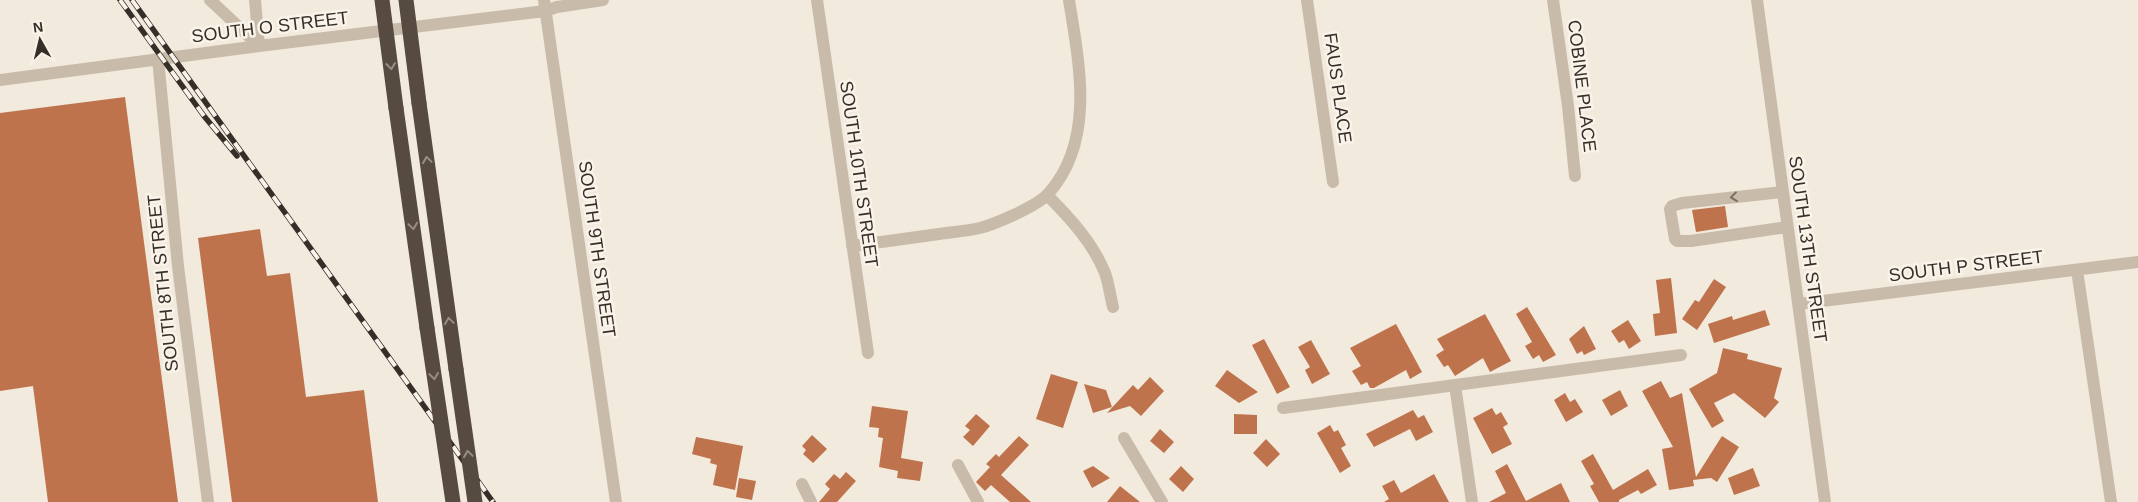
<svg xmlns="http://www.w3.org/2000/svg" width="2138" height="502" viewBox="0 0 2138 502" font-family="Helvetica,sans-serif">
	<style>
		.building { fill: #bf734d }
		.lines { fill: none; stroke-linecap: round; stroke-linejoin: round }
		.minor { stroke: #c9bbaa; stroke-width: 12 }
		.highway { stroke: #574a41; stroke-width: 15 }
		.rail-casing { stroke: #362f29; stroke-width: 5.5 }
		.rail { stroke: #f9f3ea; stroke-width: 4; stroke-dasharray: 11; stroke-linecap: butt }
		.highway-bridge { stroke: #574a41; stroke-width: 15 }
		.oneway { stroke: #988e85 }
		.oneway2 { stroke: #786e63 }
		.labels { text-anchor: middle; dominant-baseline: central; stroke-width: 5; stroke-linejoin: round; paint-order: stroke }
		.street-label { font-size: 18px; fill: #362f29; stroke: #f9f3ea }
	</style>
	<rect width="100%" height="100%" fill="#f1eadd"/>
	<path class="building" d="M125,97L178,502H48L33,386L0,391V113Z
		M1725,206L1728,227L1696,232L1692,210Z
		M260,229L267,276L290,273L306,397L364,390L378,502H232L198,238Z
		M1671,278L1677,333L1655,336L1653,314L1660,313L1656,280Z
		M1714,279L1726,287L1697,330L1682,319L1695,300L1699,302Z
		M1527,307L1556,355L1543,362L1539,355L1533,359L1525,346L1532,342L1516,314Z
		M1765,310L1770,325L1714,343L1708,324L1732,316L1733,320Z
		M1485,314L1511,361L1490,372L1483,358L1455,376L1448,365L1444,367L1436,355L1444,350L1437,339Z
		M1628,320L1641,341L1629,349L1624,340L1619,343L1611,331Z
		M1396,324L1422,372L1410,379L1406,370L1374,388H1370L1367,382L1361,385L1352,371L1361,366L1350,348Z
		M1584,326L1596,349L1584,355L1582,351L1577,354L1569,339Z
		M1264,339L1290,387L1277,394L1252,345Z
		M1311,340L1330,374L1312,384L1305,370L1310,367L1298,347Z
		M1723,348L1748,354L1747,359L1782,368L1774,398L1779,402L1765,418L1734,393L1714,403L1724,421L1712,428L1689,389L1717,373Z
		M1227,370L1258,392L1239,403L1215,386Z
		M1051,374L1078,382L1063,428L1036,419Z
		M1150,377L1164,391L1141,416L1130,406L1107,413L1133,385L1138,390Z
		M1661,381L1670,398L1682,393L1696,477L1722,436L1739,447L1717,482L1711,478L1693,480L1694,486L1669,490L1662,449L1673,447L1642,391Z
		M1084,384L1106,390L1112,407L1093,413Z
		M1620,390L1628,406L1611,416L1602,400Z
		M1565,393L1570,402L1575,399L1583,412L1566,422L1554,400Z
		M872,406L908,411L901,458L923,462L920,481L897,478L898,471L879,467L883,438L878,437L879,428L869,427Z
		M1492,408L1496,415L1501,412L1508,424L1503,427L1512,444L1492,454L1473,418Z
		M1413,410L1418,418L1424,415L1433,432L1416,441L1410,429L1374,447L1366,434Z
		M976,414L990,426L973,446L963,437L970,430L965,426Z
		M1234,414L1257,415V434H1234Z
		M1330,425L1334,432L1338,430L1346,445L1341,448L1351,466L1340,473L1317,433Z
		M1160,429L1174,442L1164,453L1150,441Z
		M812,435L827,449L813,463L803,454L806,450L802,446Z
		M1019,436L1029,445L1001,475L1031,502H1010L991,485L985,491L976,482L990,467L986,464L996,454L999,457Z
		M696,437L743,446L735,490L713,485L717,465L710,463L711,459L692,454Z
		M1266,439L1280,454L1267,467L1253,453Z
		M1593,454L1613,490L1648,469L1657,485L1641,494L1638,490L1619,500V502H1599L1590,486L1594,484L1581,461Z
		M1507,464L1526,501L1561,483L1570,502H1489L1506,493L1495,471Z
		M1093,466L1110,478L1092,488L1083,471Z
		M1181,466L1194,479L1183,492L1169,479Z
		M1753,468L1760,486L1734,495L1728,478Z
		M846,472L856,481L837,502H819L830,489L825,484L834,474L840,479Z
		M1434,474L1449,502H1384L1389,499L1382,486L1394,480L1401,493Z
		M739,478L756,481L752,500L736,497Z
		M1120,486L1140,502H1107Z"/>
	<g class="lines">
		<path class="minor" d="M210,0L259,46
			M255,0L259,46
			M544,0L616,502
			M817,0L868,353
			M1307,0L1333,182
			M1553,0L1568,106L1575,176
			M1757,0L1825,502
			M158,59L178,266L208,502
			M0,80L259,46L545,11L557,7L603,0
			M1783,192L1682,203L1672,206L1670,209L1675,239L1677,241H1691L1787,227
			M1047,195C1070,218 1093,243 1105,273C1109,284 1110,296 1113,307
			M852,246C881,242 910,238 939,234C953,232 967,231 980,228C992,225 1005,219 1016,214C1027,208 1040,203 1048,194C1096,141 1079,63 1069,0
			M2077,270L2111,502
			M1798,304L2138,262
			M1455,385L1472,502
			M1283,408L1681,355
			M1124,438L1162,502
			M958,465L978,502
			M802,484L811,502"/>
		<path class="highway" d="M419,103L456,369
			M396,108L427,328"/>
		<defs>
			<path id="rail" d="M120,0L204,116L237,156
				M132,0L493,502"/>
		</defs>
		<use href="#rail" class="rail-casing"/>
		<use href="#rail" class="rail"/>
		<path class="highway-bridge" d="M382,0L396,108
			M406,0L419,103
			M427,328L453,502
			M456,369L475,502"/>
	</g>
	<defs><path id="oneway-chevron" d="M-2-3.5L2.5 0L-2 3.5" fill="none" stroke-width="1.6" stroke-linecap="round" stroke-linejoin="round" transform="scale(1.25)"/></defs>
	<g class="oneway">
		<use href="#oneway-chevron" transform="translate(391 66) rotate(83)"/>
		<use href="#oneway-chevron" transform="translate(427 160) rotate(-98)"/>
		<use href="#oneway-chevron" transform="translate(413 226) rotate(82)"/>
		<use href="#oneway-chevron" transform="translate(449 321) rotate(-98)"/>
		<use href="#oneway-chevron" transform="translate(434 376) rotate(82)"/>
		<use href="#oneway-chevron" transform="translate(468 454) rotate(-98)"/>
	</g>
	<use class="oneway2" href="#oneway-chevron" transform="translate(1734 197) rotate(173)"/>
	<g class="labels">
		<g class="street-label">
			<text transform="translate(270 27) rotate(-7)">SOUTH O STREET</text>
			<text transform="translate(1582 86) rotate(83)">COBINE PLACE</text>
			<text transform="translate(1338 88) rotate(82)">FAUS PLACE</text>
			<text transform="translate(859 174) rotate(82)">SOUTH 10TH STREET</text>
			<text transform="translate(597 249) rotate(82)">SOUTH 9TH STREET</text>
			<text transform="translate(1808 249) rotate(82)">SOUTH 13TH STREET</text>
			<text transform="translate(1966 266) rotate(-7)">SOUTH P STREET</text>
			<text transform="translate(163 283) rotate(-96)">SOUTH 8TH STREET</text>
		</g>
	</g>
	<g transform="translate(40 40) rotate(352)" stroke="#f9f3ea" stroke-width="4" paint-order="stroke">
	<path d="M0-4L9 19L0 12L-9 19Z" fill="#362f29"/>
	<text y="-8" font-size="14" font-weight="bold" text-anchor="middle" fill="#362f29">N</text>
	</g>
</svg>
